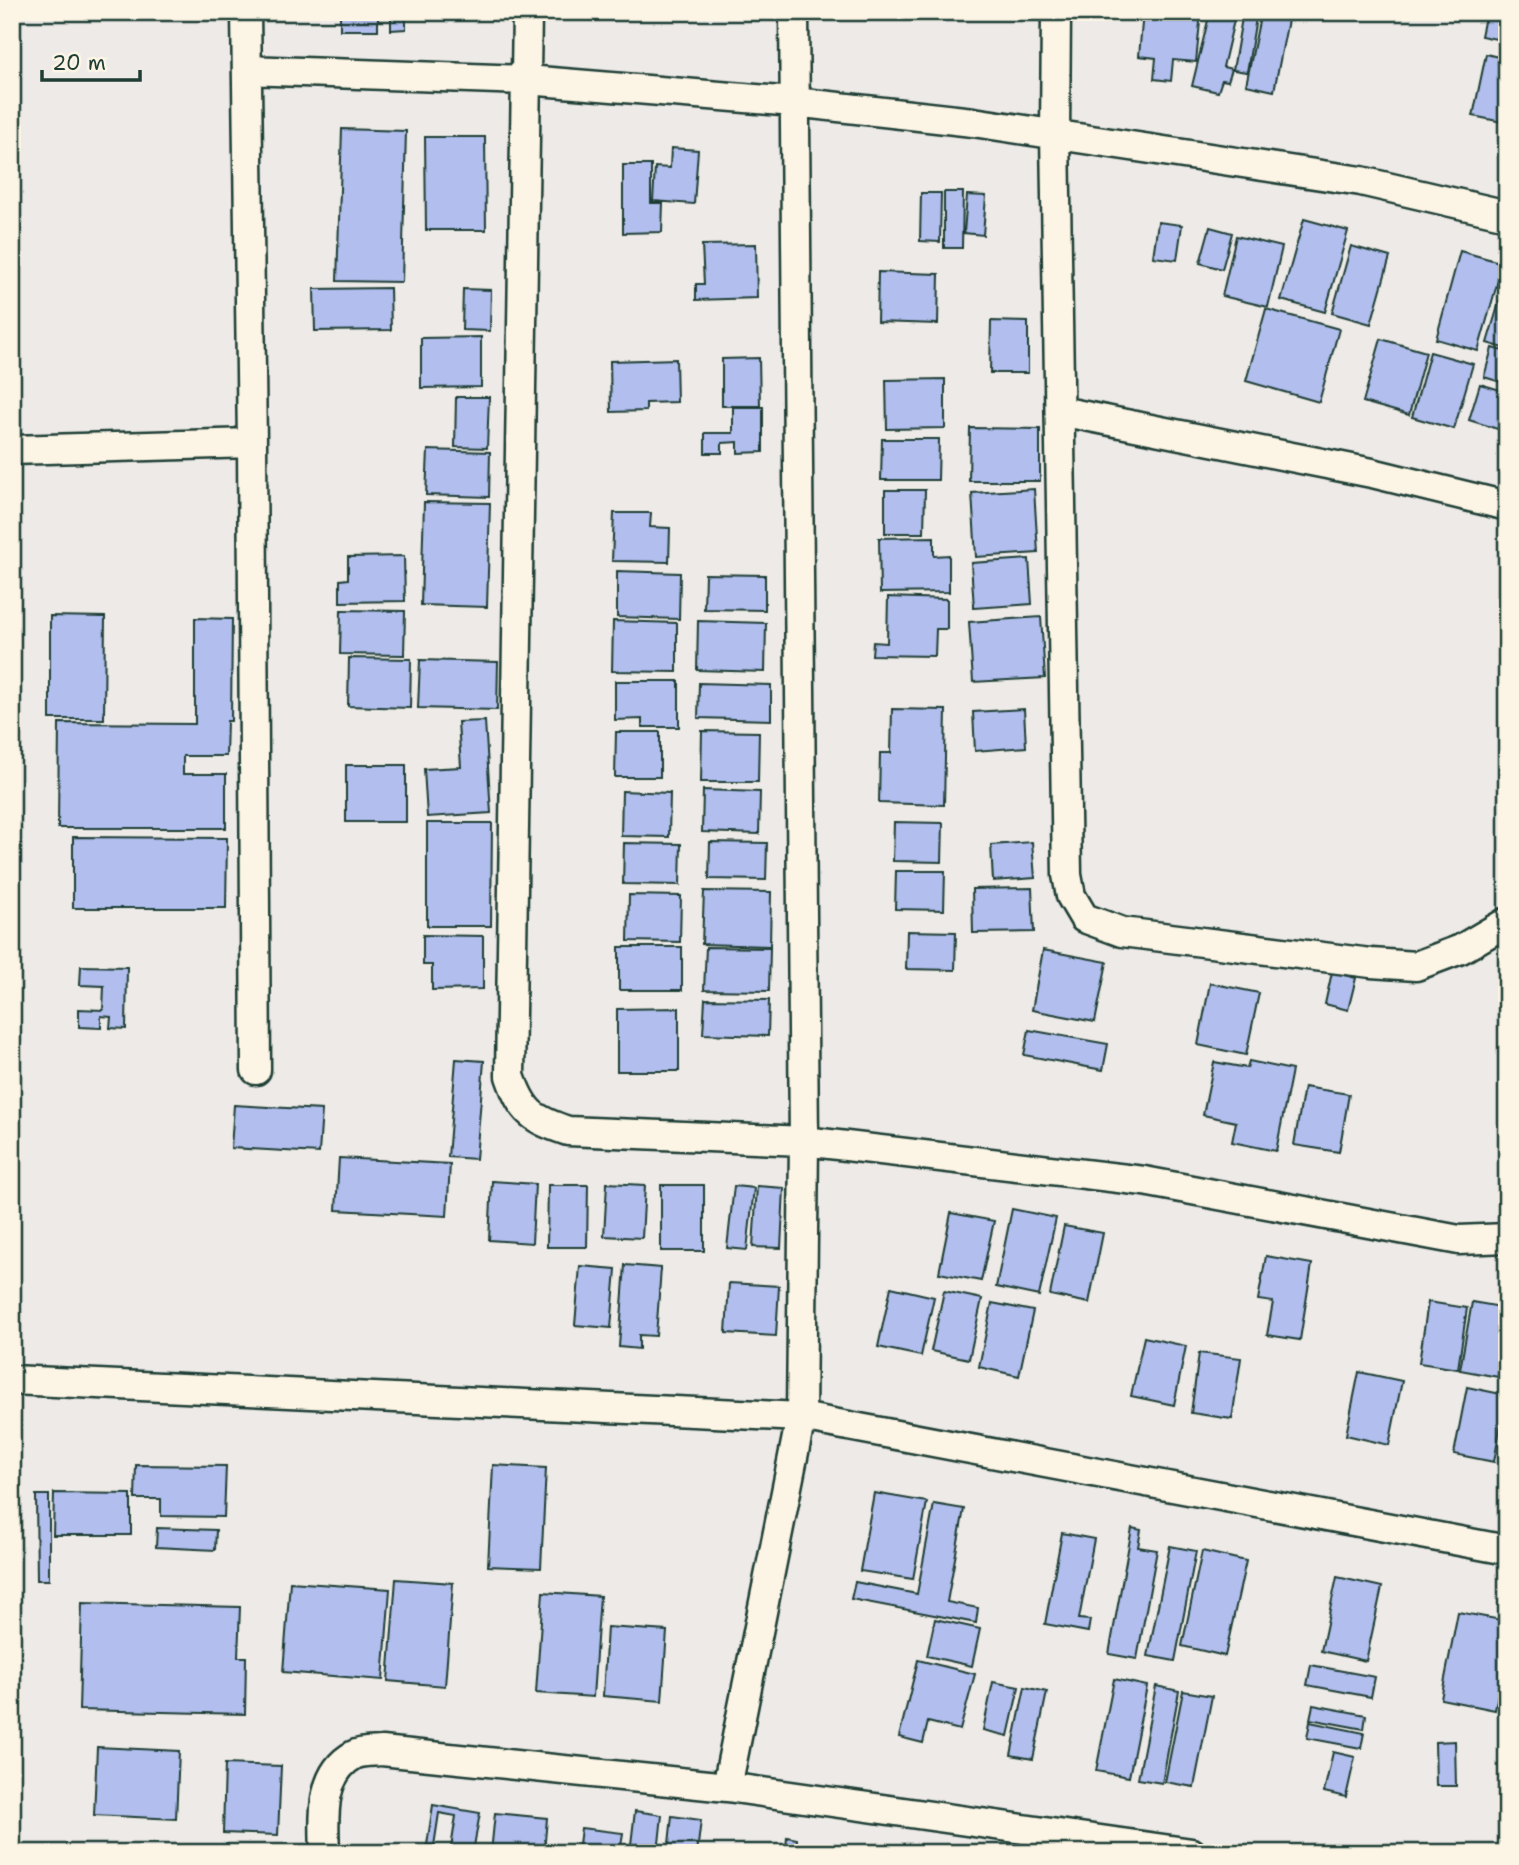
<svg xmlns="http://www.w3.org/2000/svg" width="1519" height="1865" viewBox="0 0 1519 1865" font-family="'Shantell Sans',sans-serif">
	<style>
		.building { fill: #b1beee; stroke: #1f3d34; stroke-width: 2 }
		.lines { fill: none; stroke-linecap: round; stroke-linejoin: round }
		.street-casing { stroke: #1f3d34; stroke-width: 33 }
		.street { stroke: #fcf5e5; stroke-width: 28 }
	</style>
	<rect width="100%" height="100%" fill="#edeae7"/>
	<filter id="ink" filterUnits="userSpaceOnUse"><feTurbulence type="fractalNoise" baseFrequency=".0143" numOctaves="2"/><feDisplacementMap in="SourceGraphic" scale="14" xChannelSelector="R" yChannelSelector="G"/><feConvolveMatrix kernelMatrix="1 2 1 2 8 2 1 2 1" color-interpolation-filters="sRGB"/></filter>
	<g filter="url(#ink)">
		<path class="building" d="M340,12H406V29L391,30V13H378V30H340Z
			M1143,12H1201L1196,62L1173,60L1171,81L1154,79L1156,58L1139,56Z
			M1210,12L1235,16L1223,67L1232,69L1228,81L1222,80L1218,92L1192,86Z
			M1243,12H1257L1247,72L1233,70Z
			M1261,12L1289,15L1274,91L1246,85Z
			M1486,12H1507V41L1481,36Z
			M1486,54L1507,59V123L1473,116Z
			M342,129L406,131L402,282L337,281Z
			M425,137H485L486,230H426Z
			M671,148L698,150L694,204L653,201L655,167L670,168Z
			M623,165H651V203H663L662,232L623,233Z
			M944,192H963L962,248H944Z
			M921,193H941L940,242L920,241Z
			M967,195L986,196L983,235L964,233Z
			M1304,219L1348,231L1325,312L1281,300Z
			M1158,222L1182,225L1177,260L1153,257Z
			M1210,227L1232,233L1222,269L1200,263Z
			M1236,236L1282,247L1268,307L1222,296Z
			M756,244L757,298L696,300V284H704L702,245Z
			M1351,246L1390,257L1371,324L1332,313Z
			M1460,251L1503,263L1478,351L1436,339Z
			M878,272L939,274L938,324L877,322Z
			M1507,276V349L1487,343Z
			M390,288L391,330L315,331L314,289Z
			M463,289L491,290L490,331L462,330Z
			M1266,309L1339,329L1319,402L1246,381Z
			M991,321L1028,322V373H990Z
			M481,337V387L421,388V338Z
			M1381,339L1426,352L1409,415L1363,402Z
			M1492,348L1507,352V384L1484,377Z
			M1430,352L1473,364L1454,429L1412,417Z
			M759,358L760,406H722V359Z
			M676,359L677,402L646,403V411L611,412L610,361Z
			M945,379V428L887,429L886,380Z
			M1480,384L1507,392V432L1469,420Z
			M456,397H489L487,448L455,447Z
			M733,407H763V452L738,453V442L722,443V453H705V433H733Z
			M970,428L1040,429V481H969Z
			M882,439H939L938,480H881Z
			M428,450L490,452L489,497L426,495Z
			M1034,489L1038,553L976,557L972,493Z
			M885,490H925L924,533H885Z
			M424,502L490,503L487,607L421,605Z
			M614,513H651L650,527L670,528L669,562L612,561Z
			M934,537V556L949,555V592L880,593L879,538Z
			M404,556L405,601L340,602V580L348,579V557Z
			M1029,559L1032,604L974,608L971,563Z
			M617,571L680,573L679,619L617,617Z
			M705,574L765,575V610L704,609Z
			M888,597L947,599V629H936L935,656L872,655L873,642L887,643Z
			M341,610L405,611L404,655L340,654Z
			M50,616L105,617L104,719H50Z
			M1041,617L1045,678L973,682L969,622Z
			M195,618L232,619L231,721H227L226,756H183V774H226V828H58L59,723L195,724Z
			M613,621L677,623V672L612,671Z
			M698,621L766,623L765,672L697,670Z
			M349,658L411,659L410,708L348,706Z
			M420,660L498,662L497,710L418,708Z
			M615,681H679V727H642V719L615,720Z
			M699,683L771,685V720L698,718Z
			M892,709L946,710L944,805L879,803L880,753H891Z
			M1024,709L1026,747L975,751L973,712Z
			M485,721L491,813L427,817L424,769L461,767L458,722Z
			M702,731L759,732L758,782H701Z
			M616,732H660V777H615Z
			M346,765H406V822H346Z
			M703,790L760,792L759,834L702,832Z
			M622,791L670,793L669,837L621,836Z
			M894,822L943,823L942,862L893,861Z
			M427,823H492L491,926H427Z
			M73,837L227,838L226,908H73Z
			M710,842L767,843L766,880L709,879Z
			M1032,842L1035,878L993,881L991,845Z
			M624,843L681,844L680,885L623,884Z
			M896,871H945L944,910L895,909Z
			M1032,888L1034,932L973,933L972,889Z
			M704,891L771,892L770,946L702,944Z
			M629,895L681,896L680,942L628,941Z
			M907,931L956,932L955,970L906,969Z
			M423,935L483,936V989L432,990V965H423Z
			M619,947H682V990H619Z
			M706,947L770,948L769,991L704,990Z
			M1043,950L1107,962L1095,1022L1032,1010Z
			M81,966L127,967L126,1029L110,1028L111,1017L101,1016V1028L79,1027V1009L103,1010L104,986L80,985Z
			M1332,972L1356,978L1348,1010L1325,1004Z
			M1210,983L1259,993L1246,1055L1198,1045Z
			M705,999L769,1000L768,1036L703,1034Z
			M679,1008V1071H617V1009Z
			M1029,1030L1108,1044L1103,1070L1024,1055Z
			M456,1059L484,1061L476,1159L448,1157Z
			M1249,1061L1292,1070L1276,1151L1232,1142L1236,1122L1203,1115L1214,1062L1247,1068Z
			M1304,1087L1349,1094L1339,1152L1294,1145Z
			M234,1105L322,1110L319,1153L231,1148Z
			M339,1158L450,1164L447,1216L336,1210Z
			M492,1181L535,1184L532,1243L489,1240Z
			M607,1183L645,1185L642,1238L604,1236Z
			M548,1185H588L587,1247H547Z
			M661,1185H704V1251H661Z
			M734,1186L754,1188L747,1250L727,1248Z
			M757,1186L784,1188L781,1248L753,1247Z
			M1012,1209L1056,1218L1039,1296L996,1287Z
			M951,1213L994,1221L981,1281L939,1273Z
			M1064,1226L1103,1233L1089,1303L1050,1295Z
			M1266,1256L1312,1264L1300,1340L1267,1335L1273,1302L1258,1300Z
			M625,1265L661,1268L656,1336L639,1335V1349L619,1347Z
			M580,1266L616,1269L611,1328L575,1325Z
			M729,1283L779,1286L776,1336L726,1333Z
			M891,1287L934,1297L921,1356L878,1347Z
			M944,1291L982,1299L969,1359L931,1351Z
			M1428,1302L1467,1308L1458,1369L1419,1363Z
			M1472,1302L1507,1308V1363L1504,1378L1460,1370Z
			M992,1303L1033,1311L1019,1376L979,1367Z
			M1144,1337L1186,1346L1174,1405L1131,1396Z
			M1199,1353L1241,1358L1232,1419L1191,1413Z
			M1359,1372L1402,1381L1389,1445L1346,1435Z
			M1467,1387L1506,1395L1494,1462L1454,1454Z
			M136,1465L226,1466L224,1517L161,1516V1499H135Z
			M493,1465L546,1468L541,1568L488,1566Z
			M54,1493L131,1494V1535H53Z
			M874,1493L927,1502L913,1579L860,1571Z
			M36,1495H49V1580H37Z
			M934,1504L964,1509L947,1602L978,1608L976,1623L851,1599L855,1582L917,1594Z
			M157,1528L216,1530L215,1550L156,1547Z
			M1132,1528L1141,1530L1138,1547L1157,1550L1137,1659L1109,1654Z
			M1062,1533L1094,1539L1079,1619L1090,1620L1088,1632L1045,1624Z
			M1170,1546L1196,1551L1175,1661L1148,1656Z
			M1202,1551L1246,1561L1225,1656L1182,1646Z
			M1337,1577L1382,1587L1366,1661L1321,1651Z
			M396,1579L453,1583L445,1686L388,1681Z
			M290,1582L390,1589L383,1680L283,1672Z
			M543,1592L600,1596L593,1697L536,1693Z
			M82,1603L240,1607L238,1657H246L245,1714L79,1710Z
			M1458,1612L1507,1621V1648L1495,1710L1441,1699Z
			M935,1619L980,1629L972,1666L927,1656Z
			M607,1627L667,1631L662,1701L603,1696Z
			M918,1660L975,1674L960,1730L928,1722L923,1743L899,1737Z
			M1311,1665L1375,1677L1371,1697L1307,1685Z
			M1114,1679L1147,1686L1129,1777L1096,1771Z
			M993,1682L1019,1687L1008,1736L983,1730Z
			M1156,1686L1179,1691L1162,1783L1138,1779Z
			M1025,1687L1047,1692L1033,1759L1011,1755Z
			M1183,1691L1212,1696L1194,1787L1165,1782Z
			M1313,1705L1366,1715L1364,1729L1310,1719Z
			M1310,1722L1364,1733L1361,1748L1307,1738Z
			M1455,1741L1456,1786H1436L1435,1742Z
			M97,1747L179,1751L176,1819L94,1815Z
			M1333,1752L1355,1757L1346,1797L1324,1792Z
			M225,1764L281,1766L278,1835L223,1833Z
			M433,1805L480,1813L473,1852L451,1848L456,1816L439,1813L434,1846L427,1845Z
			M635,1811L662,1815L658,1853H630Z
			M495,1813L547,1818L544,1853H491Z
			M672,1816L701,1820L697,1853H668Z
			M581,1828L623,1833L620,1853H578Z
			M787,1837L797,1839L796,1852L803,1853H781L782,1849H786Z
			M812,1844L837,1848L836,1853H810Z
			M138,1851L216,1852L138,1853Z"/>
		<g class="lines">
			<defs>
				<path id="street" d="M246,12L252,443L256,1070
					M527,12L510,1076C523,1113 532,1119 568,1131L804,1141L1144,1181L1459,1240L1507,1238
					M1056,12L1055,134L1067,875L1071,896L1084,918L1122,932L1371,963L1416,966L1461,949L1507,922
					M247,70L527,80L794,102L973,122L1361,181L1507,215
					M1060,411L1372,473L1507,506
					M12,450L252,443
					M12,1380L801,1417L1507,1550
					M727,1787L801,1417L804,1141L794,12
					M325,1853C324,1820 319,1774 354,1755C362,1751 374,1752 382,1751L727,1787L1192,1853"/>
			</defs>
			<use href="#street" class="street-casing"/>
			<use href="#street" class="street"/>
		</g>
	</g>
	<rect width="1519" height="1865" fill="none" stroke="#fcf5e5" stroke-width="42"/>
	<rect x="21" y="21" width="1477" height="1823" fill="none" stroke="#1f3d34" stroke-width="2.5" filter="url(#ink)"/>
	<path d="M42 70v10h98v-10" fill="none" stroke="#1f3d34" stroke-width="3.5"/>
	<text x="52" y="70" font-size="21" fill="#1f3d34" stroke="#fcf5e5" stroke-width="5" paint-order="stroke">20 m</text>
</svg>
